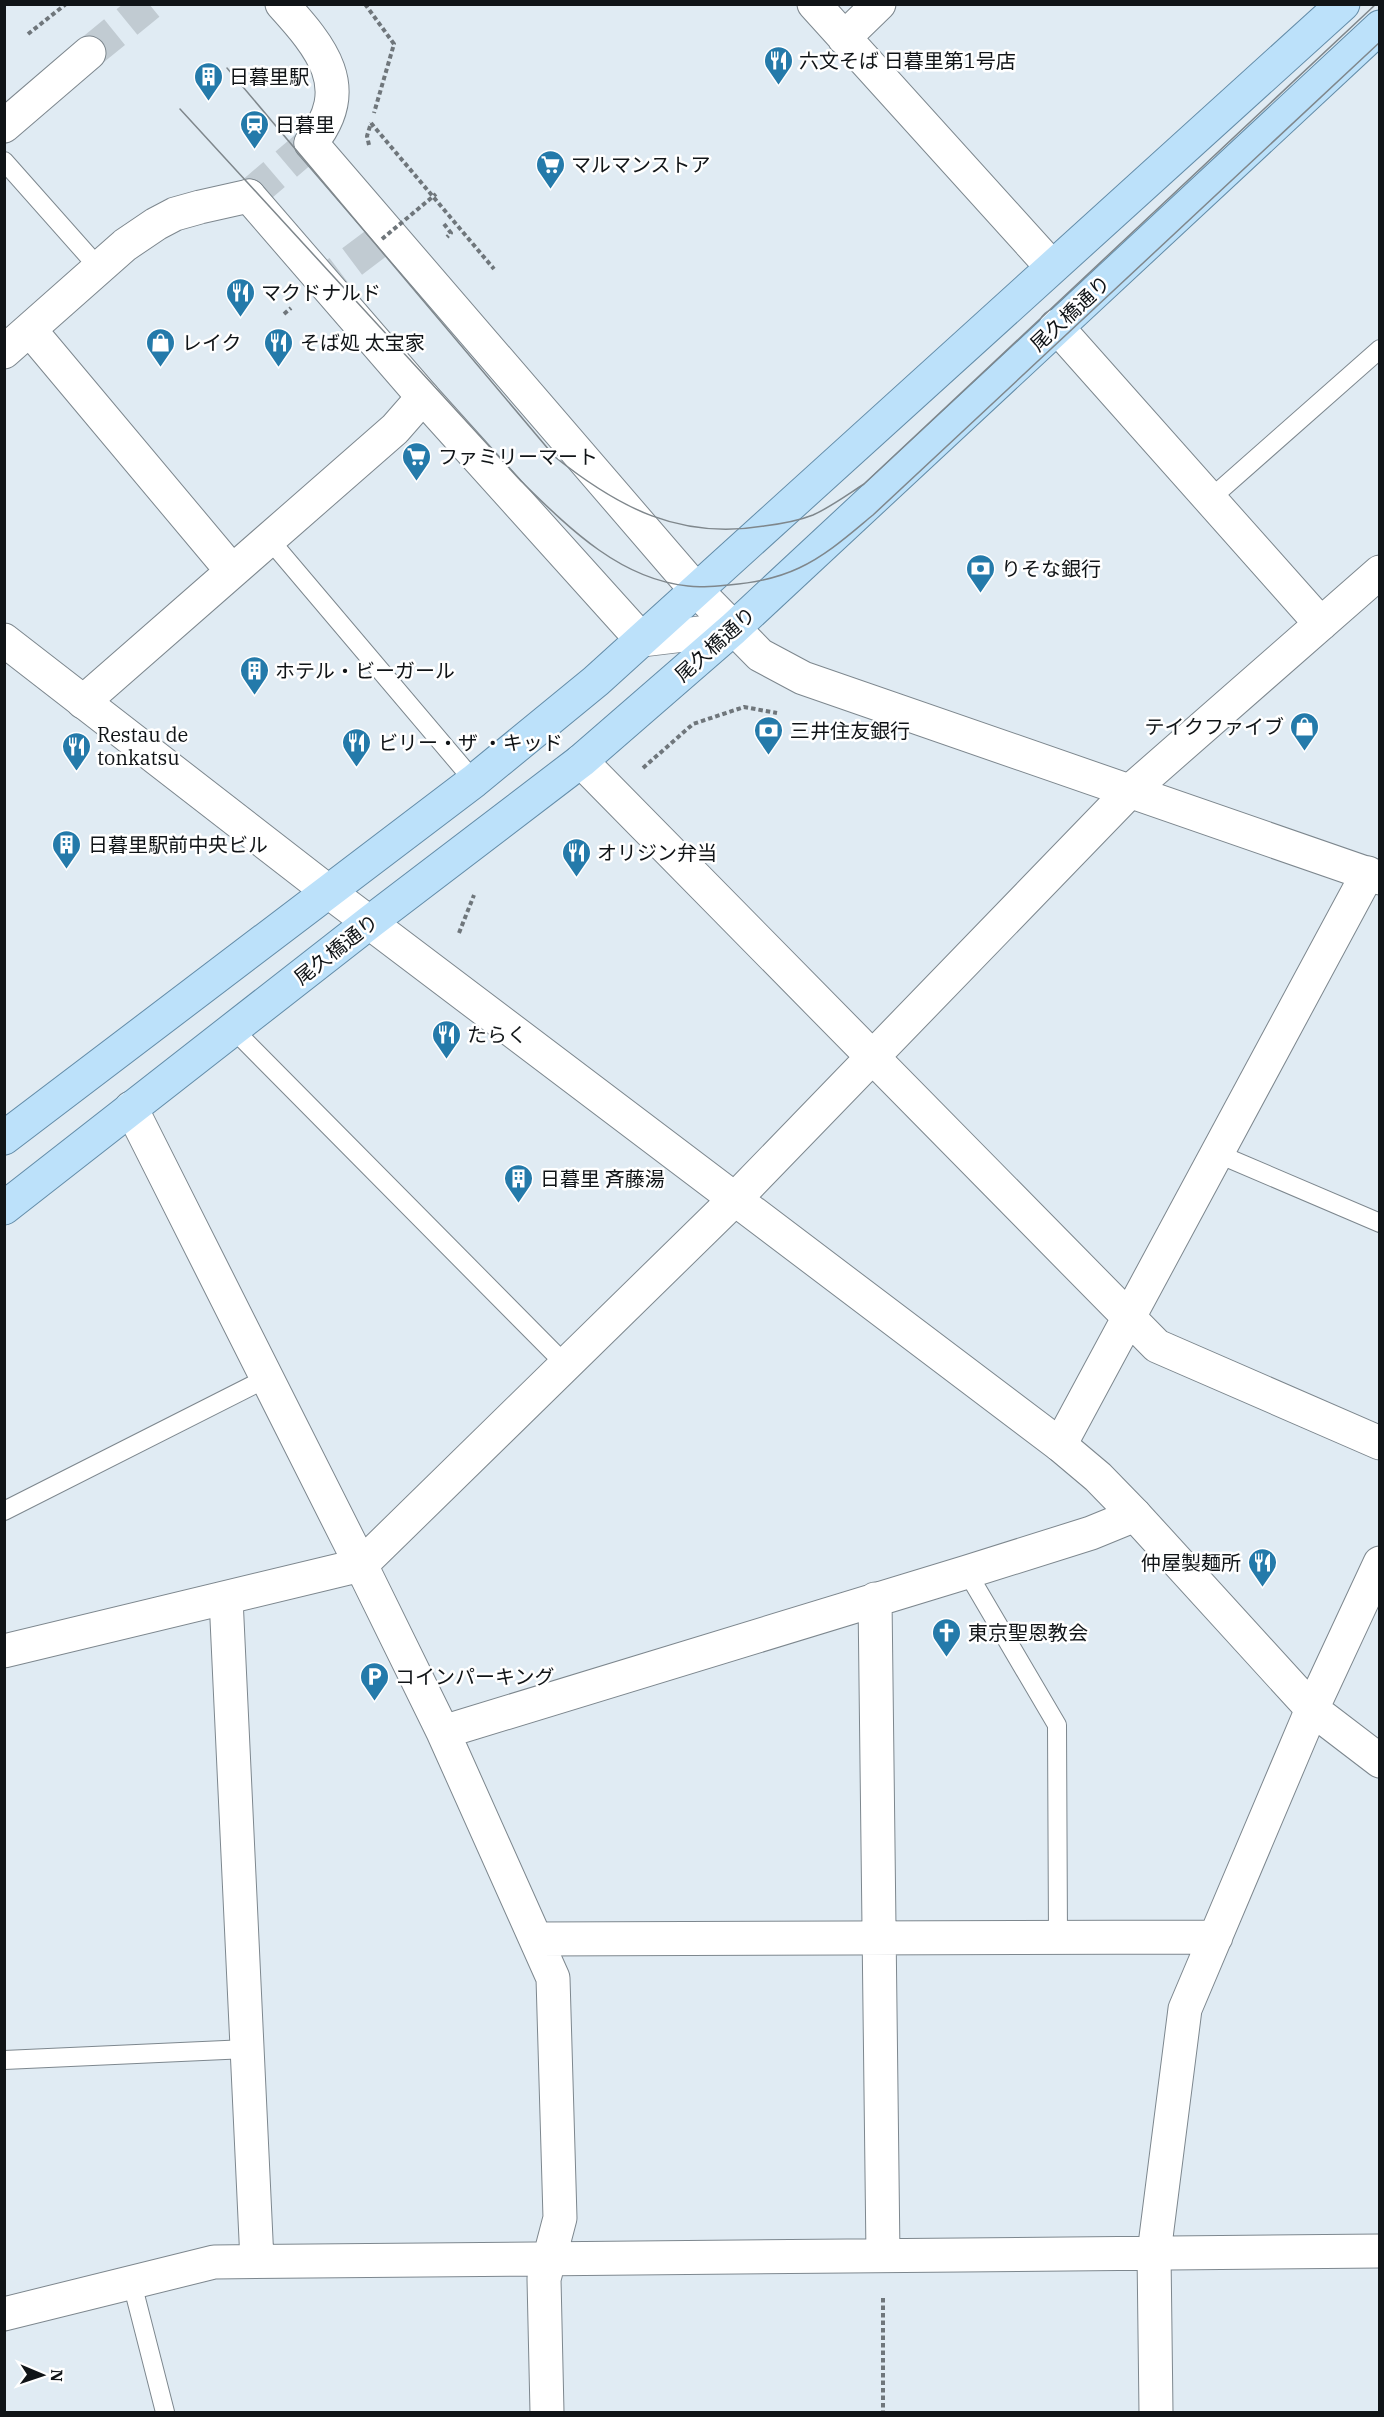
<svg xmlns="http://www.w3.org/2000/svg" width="1384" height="2417" viewBox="0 0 1384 2417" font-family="'IBM Plex Serif','Noto Sans JP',serif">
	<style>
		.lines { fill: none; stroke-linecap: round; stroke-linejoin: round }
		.street-tunnel { stroke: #c1cbd2; stroke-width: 33; stroke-dasharray: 33 16; stroke-linecap: butt }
		.secondary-tunnel { stroke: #c1cbd2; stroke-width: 33; stroke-dasharray: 33 16; stroke-linecap: butt }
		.lane-casing { stroke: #7d878e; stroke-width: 20 }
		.street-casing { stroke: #7d878e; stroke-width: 35 }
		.secondary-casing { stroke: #7d878e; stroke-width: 35 }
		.primary-casing { stroke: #638ca8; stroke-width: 35 }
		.path { stroke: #6f767b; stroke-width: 4; stroke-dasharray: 4.5 3; stroke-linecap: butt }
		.lane { stroke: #fff; stroke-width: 18 }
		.street { stroke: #fff; stroke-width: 33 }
		.secondary { stroke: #fff; stroke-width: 33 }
		.primary { stroke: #bce1fa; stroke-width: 33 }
		.tram { stroke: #7f878c; stroke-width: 1.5 }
		.path-bridge { stroke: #6f767b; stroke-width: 4; stroke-dasharray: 4.5 3; stroke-linecap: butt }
		.labels { text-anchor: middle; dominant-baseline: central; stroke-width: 5; stroke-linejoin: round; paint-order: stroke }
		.poi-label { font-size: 20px; fill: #101417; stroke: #fff; text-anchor: start }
		.street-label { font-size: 20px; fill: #101417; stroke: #fff }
	</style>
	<rect width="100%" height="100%" fill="#e0ebf3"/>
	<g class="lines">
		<path class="street-tunnel" d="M89,53L149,4
			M313,291L382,239"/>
		<path class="secondary-tunnel" d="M249,196L311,143"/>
		<defs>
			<path id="lane" d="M4,161L99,268
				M1210,499L1380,349
				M269,539L474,781
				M233,1029L566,1365
				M1216,1153L1380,1223
				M4,1511L267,1378
				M967,1572L1057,1725L1058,1938
				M4,2060L247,2049
				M132,2283L165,2412"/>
			<path id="street" d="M282,4C321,47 356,88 311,143
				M814,4L1051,266
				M844,38L879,4
				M4,126L89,53
				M1056,326L1321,624
				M30,330L232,571
				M4,352L125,245L156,224L175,214L200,207L249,196
				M83,702L395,429L423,397
				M581,761L1157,1346L1380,1443
				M131,1108L361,1565L443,1732L553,1978L560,2218L544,2279L547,2412
				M1060,1445L1368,873
				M226,1598L257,2261
				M875,1599L883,2255
				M4,1651L361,1565L735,1199L1129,792L1380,572
				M443,1732L967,1572L1091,1533L1135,1515
				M536,1939L1216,1937
				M4,2314L214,2262L1380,2251
				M1156,2412L1154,2253L1185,2009L1312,1709"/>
			<path id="secondary" d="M311,143L697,591L760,655L803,678L1380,878
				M249,196L423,397L642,640L733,629
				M4,640L329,892L1060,1445L1098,1477L1135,1515L1312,1709L1380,1761
				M1312,1709L1380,1563"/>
			<path id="primary" d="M4,1138L474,781L596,681L1343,4
				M4,1208L370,922L581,761L733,629L1380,27"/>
		</defs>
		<use href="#lane" class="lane-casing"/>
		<use href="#street" class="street-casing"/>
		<use href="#secondary" class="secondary-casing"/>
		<use href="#primary" class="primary-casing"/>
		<path class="path" d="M365,4L394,44L374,113
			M28,34L66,4
			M371,123L494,269
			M369,145L367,136L371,123
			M444,224L451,233L447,237
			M284,314L291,308
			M643,768L693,724L744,707L777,713
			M459,933L474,895
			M883,2298V2412"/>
		<use href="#lane" class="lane"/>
		<use href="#street" class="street"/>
		<use href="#secondary" class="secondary"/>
		<use href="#primary" class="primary"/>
		<path class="tram" d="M227,68L555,457C619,508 680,540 764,526C780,524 798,521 813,515C831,507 847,495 864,484L1376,4
			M180,109L521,481C568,527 619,579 688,586C701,588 715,586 729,585C752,583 778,578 799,568C827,555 850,534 873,515L1380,42"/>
		<path class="path-bridge" d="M382,239L436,194"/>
	</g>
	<defs>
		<symbol id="restaurant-pin" viewBox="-11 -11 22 30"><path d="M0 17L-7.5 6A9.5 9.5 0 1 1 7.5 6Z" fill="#247aaa" stroke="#fff"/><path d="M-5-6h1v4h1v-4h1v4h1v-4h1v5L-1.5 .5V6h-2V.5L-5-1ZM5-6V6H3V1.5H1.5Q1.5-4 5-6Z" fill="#fff"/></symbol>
		<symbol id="building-pin" viewBox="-11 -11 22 30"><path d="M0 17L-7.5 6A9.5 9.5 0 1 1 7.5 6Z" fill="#247aaa" stroke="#fff"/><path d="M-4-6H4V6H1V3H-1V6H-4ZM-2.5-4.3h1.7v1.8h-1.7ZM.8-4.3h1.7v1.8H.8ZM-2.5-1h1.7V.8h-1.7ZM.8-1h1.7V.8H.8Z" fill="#fff"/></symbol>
		<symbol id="station-pin" viewBox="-11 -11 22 30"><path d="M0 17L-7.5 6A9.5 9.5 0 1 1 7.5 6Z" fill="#247aaa" stroke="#fff"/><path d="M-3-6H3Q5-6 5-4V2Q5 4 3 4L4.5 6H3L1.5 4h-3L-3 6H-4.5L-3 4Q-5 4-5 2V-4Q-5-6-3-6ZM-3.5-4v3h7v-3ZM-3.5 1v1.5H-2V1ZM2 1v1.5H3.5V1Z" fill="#fff"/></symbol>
		<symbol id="supermarket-pin" viewBox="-11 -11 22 30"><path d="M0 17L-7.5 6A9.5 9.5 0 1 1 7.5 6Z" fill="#247aaa" stroke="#fff"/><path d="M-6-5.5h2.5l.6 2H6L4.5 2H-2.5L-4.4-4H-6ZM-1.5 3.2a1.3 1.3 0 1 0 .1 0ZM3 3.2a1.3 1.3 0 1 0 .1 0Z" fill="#fff"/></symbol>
		<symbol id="shop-pin" viewBox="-11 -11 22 30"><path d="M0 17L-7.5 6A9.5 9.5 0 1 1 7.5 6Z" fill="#247aaa" stroke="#fff"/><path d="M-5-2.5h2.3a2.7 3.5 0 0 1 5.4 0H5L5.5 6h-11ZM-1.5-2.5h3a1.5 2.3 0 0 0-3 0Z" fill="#fff"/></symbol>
		<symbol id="bank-pin" viewBox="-11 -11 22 30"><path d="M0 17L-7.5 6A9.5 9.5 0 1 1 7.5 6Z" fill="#247aaa" stroke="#fff"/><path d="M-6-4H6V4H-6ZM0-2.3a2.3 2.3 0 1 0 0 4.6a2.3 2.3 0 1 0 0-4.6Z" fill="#fff"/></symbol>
		<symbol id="church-pin" viewBox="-11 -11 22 30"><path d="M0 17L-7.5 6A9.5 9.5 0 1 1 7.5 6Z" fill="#247aaa" stroke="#fff"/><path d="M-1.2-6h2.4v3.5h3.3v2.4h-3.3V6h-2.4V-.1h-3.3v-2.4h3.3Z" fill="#fff"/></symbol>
		<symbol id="parking-pin" viewBox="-11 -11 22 30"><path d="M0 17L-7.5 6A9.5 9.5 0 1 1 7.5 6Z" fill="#247aaa" stroke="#fff"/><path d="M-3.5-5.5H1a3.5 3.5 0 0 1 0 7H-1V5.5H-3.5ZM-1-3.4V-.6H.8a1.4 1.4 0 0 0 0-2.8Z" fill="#fff"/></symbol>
	</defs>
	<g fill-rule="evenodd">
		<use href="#restaurant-pin" x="762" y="44" width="33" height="45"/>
		<use href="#building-pin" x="192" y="60" width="33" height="45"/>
		<use href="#station-pin" x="238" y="108" width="33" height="45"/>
		<use href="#supermarket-pin" x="534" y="148" width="33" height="45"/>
		<use href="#restaurant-pin" x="224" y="276" width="33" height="45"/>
		<use href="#shop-pin" x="144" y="326" width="33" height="45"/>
		<use href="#restaurant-pin" x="262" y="326" width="33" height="45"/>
		<use href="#supermarket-pin" x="400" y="440" width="33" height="45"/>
		<use href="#bank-pin" x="964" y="552" width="33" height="45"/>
		<use href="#building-pin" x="238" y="654" width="33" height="45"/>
		<use href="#shop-pin" x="1288" y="710" width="33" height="45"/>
		<use href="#bank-pin" x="752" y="714" width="33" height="45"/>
		<use href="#restaurant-pin" x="340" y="726" width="33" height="45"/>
		<use href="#restaurant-pin" x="60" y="730" width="33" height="45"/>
		<use href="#building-pin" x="50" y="828" width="33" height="45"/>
		<use href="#restaurant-pin" x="560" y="836" width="33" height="45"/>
		<use href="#restaurant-pin" x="430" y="1018" width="33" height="45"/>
		<use href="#building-pin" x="502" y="1162" width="33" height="45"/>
		<use href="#restaurant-pin" x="1246" y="1546" width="33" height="45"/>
		<use href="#church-pin" x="930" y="1616" width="33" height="45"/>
		<use href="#parking-pin" x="358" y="1660" width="33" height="45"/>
	</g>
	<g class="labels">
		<g class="poi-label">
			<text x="799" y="60">六文そば 日暮里第1号店</text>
			<text x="229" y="76">日暮里駅</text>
			<text x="275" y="124">日暮里</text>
			<text x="571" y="164">マルマンストア</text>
			<text x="261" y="292">マクドナルド</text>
			<text x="182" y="342">レイク</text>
			<text x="300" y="342">そば処 太宝家</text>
			<text x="438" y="456">ファミリーマート</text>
			<text x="1001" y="568">りそな銀行</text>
			<text x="275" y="670">ホテル・ビーガール</text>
			<text x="1284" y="726" text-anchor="end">テイクファイブ</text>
			<text x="790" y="730">三井住友銀行</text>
			<text x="97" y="734">Restau de<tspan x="97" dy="23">tonkatsu</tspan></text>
			<text x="378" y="742">ビリー・ザ ・キッド</text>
			<text x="88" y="844">日暮里駅前中央ビル</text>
			<text x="597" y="852">オリジン弁当</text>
			<text x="467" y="1034">たらく</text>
			<text x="540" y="1178">日暮里 斉藤湯</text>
			<text x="1241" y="1562" text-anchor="end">仲屋製麺所</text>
			<text x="968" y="1632">東京聖恩教会</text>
			<text x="395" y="1676">コインパーキング</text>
		</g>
		<g class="street-label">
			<text transform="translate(1070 313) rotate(-43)">尾久橋通り</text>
			<text transform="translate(715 644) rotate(-42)">尾久橋通り</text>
			<text transform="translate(336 949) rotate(-38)">尾久橋通り</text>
		</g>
	</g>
	<rect width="1384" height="2417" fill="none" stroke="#101417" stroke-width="12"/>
	<g transform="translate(42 2375) rotate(92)" stroke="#ffffff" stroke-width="4.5" paint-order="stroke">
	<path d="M0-4.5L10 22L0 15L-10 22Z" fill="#101417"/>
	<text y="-9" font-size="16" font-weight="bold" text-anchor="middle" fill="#101417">N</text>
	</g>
</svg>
